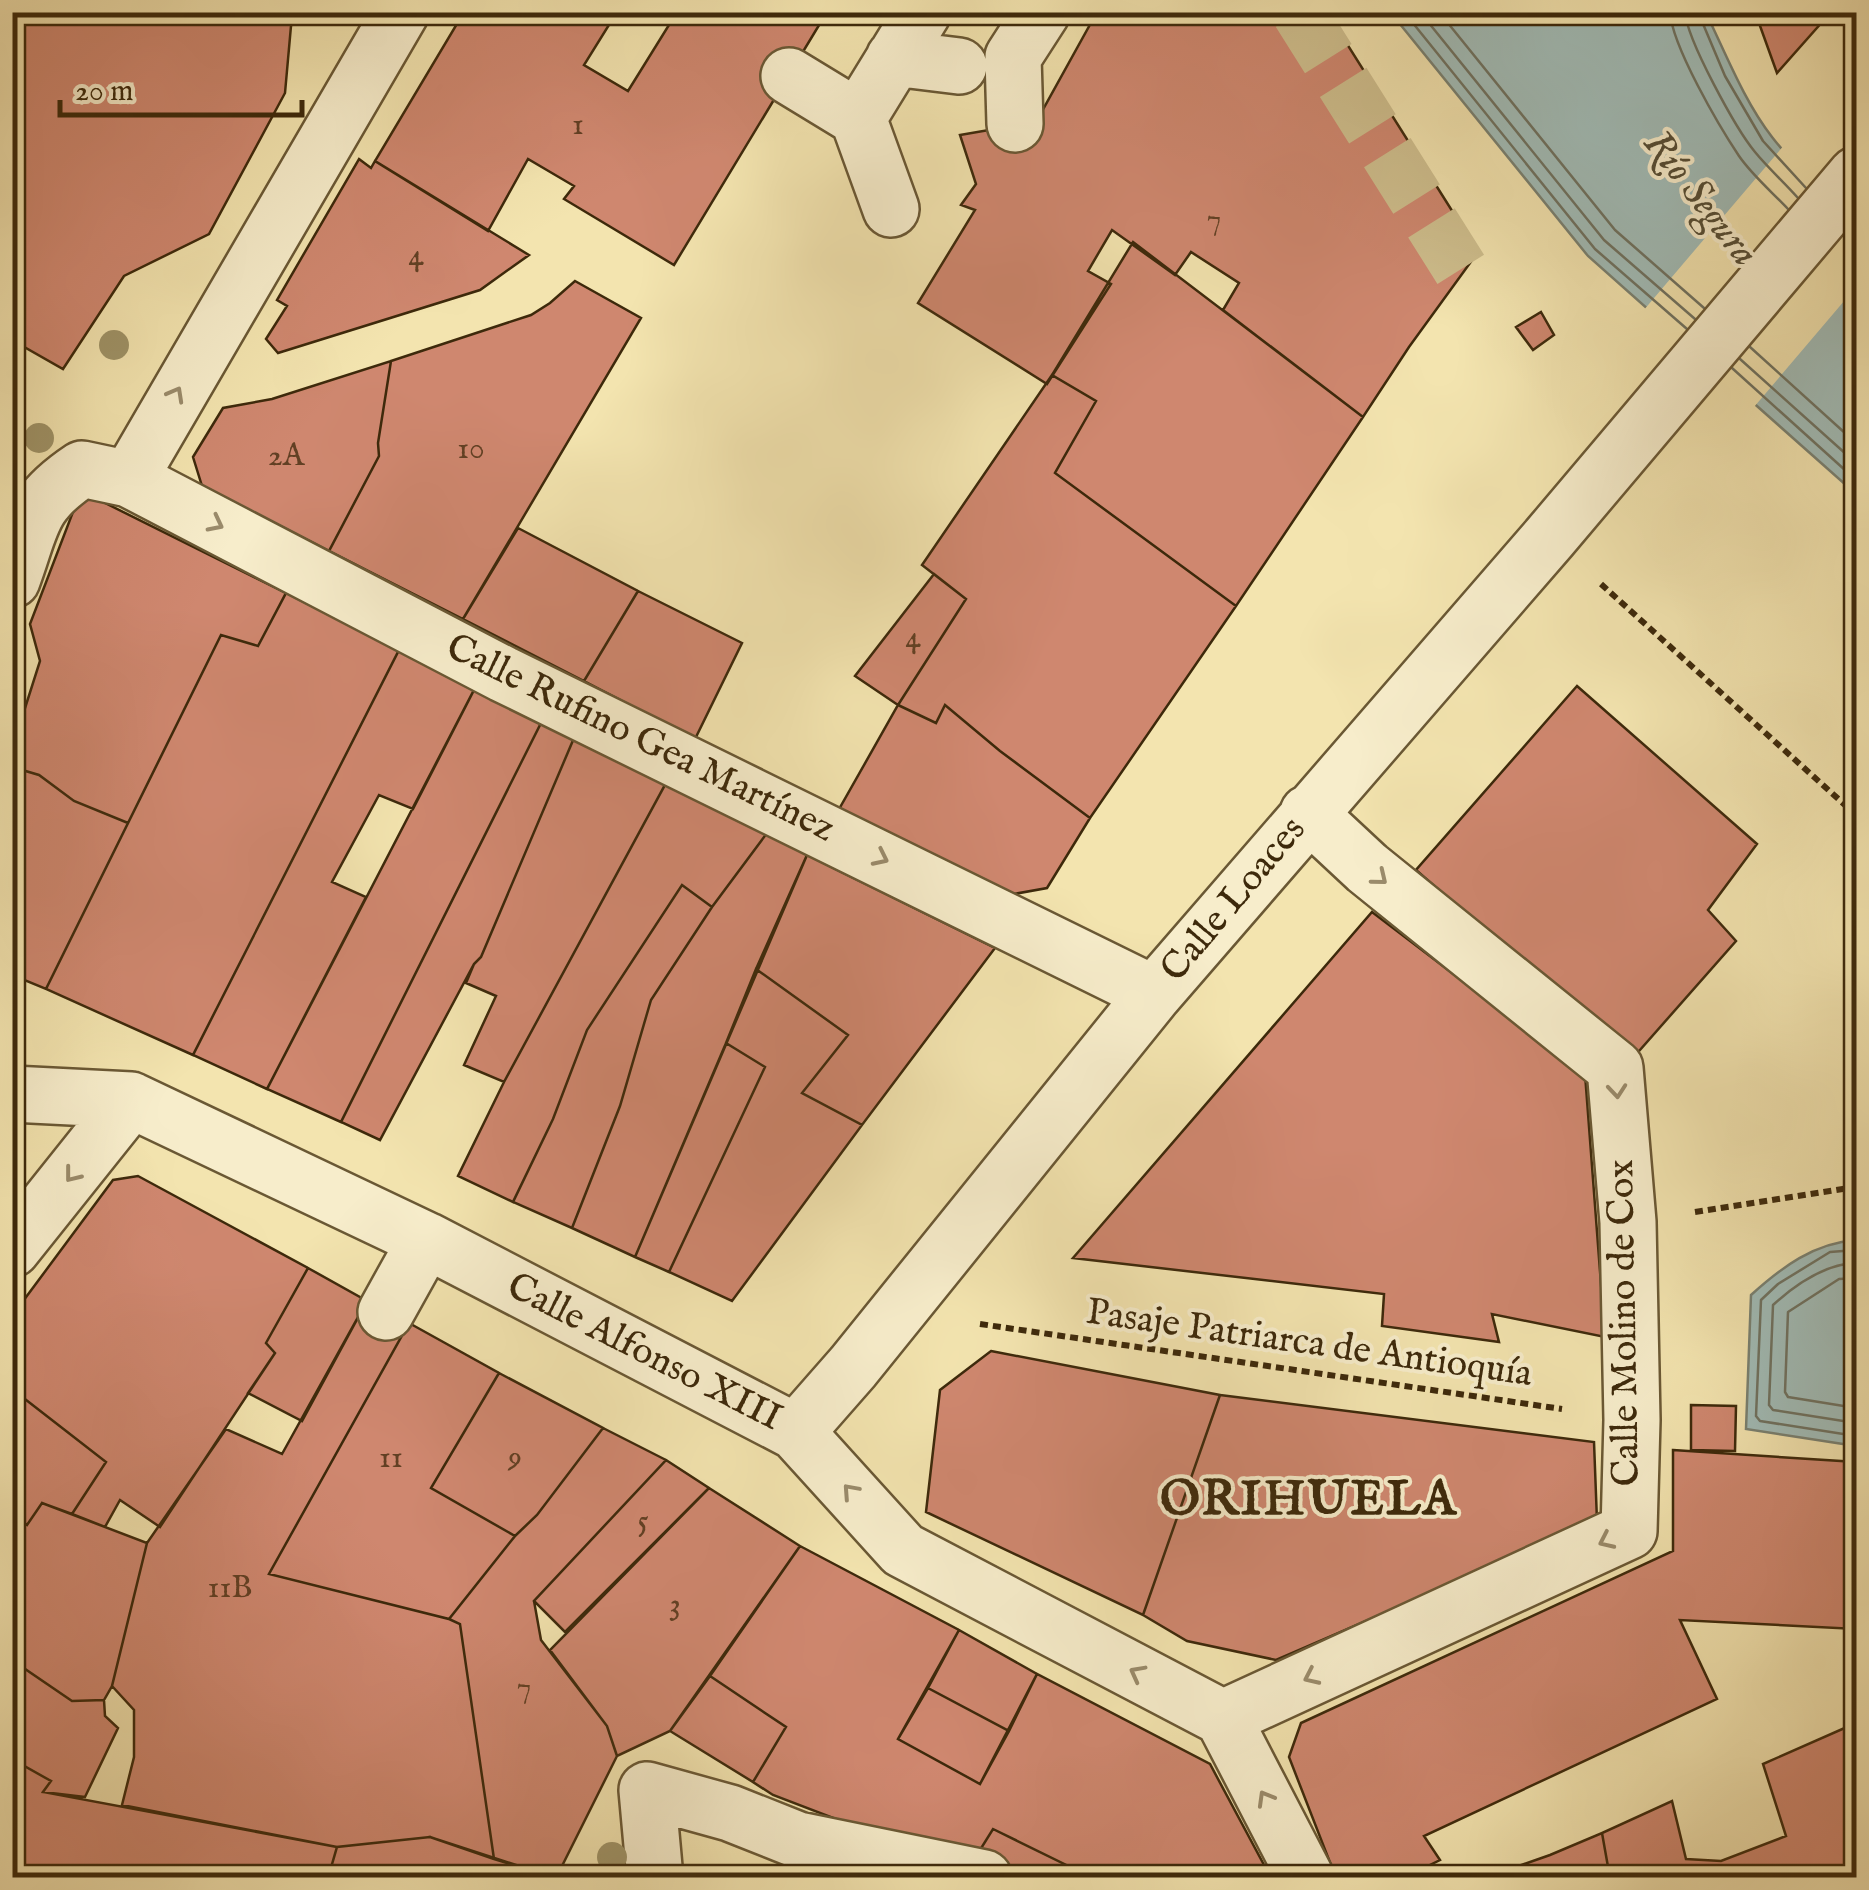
<svg xmlns="http://www.w3.org/2000/svg" width="1869" height="1890" viewBox="0 0 1869 1890" font-family="'IM FELL English',serif">
	<style>
		.water { fill: #a1bcb7; stroke: #798172; stroke-width: 2.5 }
		.pier { fill: #f3e4af }
		.lines { fill: none; stroke-linecap: round; stroke-linejoin: round }
		.shore { stroke: #6f7261; stroke-width: 2.5 }
		.building { fill: #cf876f; stroke: #3d290b; stroke-width: 2.5 }
		.minor-tunnel { stroke: #cfbf8e; stroke-width: 55; stroke-dasharray: 55 28; stroke-linecap: butt }
		.minor-casing { stroke: #6a5834; stroke-width: 60 }
		.path { stroke: #3d290b; stroke-width: 6; stroke-dasharray: 8 5; stroke-linecap: butt }
		.minor { stroke: #f7edcb; stroke-width: 55 }
		.tree { fill: #9f9367 }
		.oneway { stroke: #9a8b6b }
		.labels { text-anchor: middle; dominant-baseline: central; stroke-width: 8; stroke-linejoin: round; paint-order: stroke }
		.number-label { font-size: 32px; fill: #624024 }
		.street-label { font-size: 38px; fill: #3d290b; stroke: #f7edcb }
		.water-label { font-size: 40px; font-style: italic; fill: #564e36; stroke: #f7edcb }
		.district-label { font-size: 48px; font-weight: bold; letter-spacing: 2.5px; fill: #3d290b; stroke: #f7edcb }
	</style>
	<rect width="100%" height="100%" fill="#f3e4af"/>
	<filter id="stains"><feTurbulence type="fractalNoise" baseFrequency=".002" numOctaves="4"/><feColorMatrix values="0 0 0 0 .2 0 0 0 0 .09 0 0 0 0 .02 0 0 0 .5 -.17"/></filter>
	<radialGradient id="worn" r=".72"><stop offset=".6" stop-color="#630" stop-opacity="0"/><stop offset="1" stop-color="#630" stop-opacity=".3"/></radialGradient>
	<path class="water" d="M1391,13H1706C1726,54 1744,101 1772,137C1796,168 1827,194 1856,220V494L1588,256Z
		M1856,1240V1446L1746,1429L1751,1295C1782,1267 1814,1243 1856,1240Z"/>
	<path class="pier" d="M1785,144L1820,182L1856,213V287L1754,407L1643,311Z"/>
	<g class="lines">
		<path class="shore" d="M1404,12L1595,249L1687,329
			M1420,12L1604,240L1695,319
			M1439,12L1615,230L1704,308
			M1670,12C1672,46 1719,126 1739,156C1752,175 1772,192 1788,209
			M1685,12C1687,40 1736,129 1755,152C1768,168 1784,182 1798,198
			M1698,12L1725,76L1763,141L1806,188
			M1750,347L1856,443
			M1740,359L1856,463
			M1732,368L1856,480
			M1856,1250L1830,1252L1778,1284L1761,1300L1756,1416L1760,1421L1856,1436
			M1856,1263C1826,1264 1796,1284 1773,1305L1769,1405L1773,1410L1856,1423
			M1856,1278L1839,1279L1788,1312L1785,1392L1788,1397L1856,1408"/>
	</g>
	<path class="building" d="M12,12H300L291,26L285,93L209,234L124,276L63,369L12,340Z
		M464,12H617L584,65L628,91L677,12H827L674,265L564,199L574,186L528,159L488,231L375,161Z
		M1097,12H1317L1337,28L1478,252L1409,347L1363,417L1223,310L1239,283L1191,252L1175,275L1112,230L1088,271L1111,284L1047,384L918,303L975,210L961,205L976,184L960,135L1036,122Z
		M1755,12H1831L1777,73Z
		M359,159L371,168L375,161L529,255L480,290L278,353L266,339L287,306L277,300Z
		M1133,242L1363,417L1236,606L1055,473L1096,401L1052,375Z
		M575,281L641,318L463,619L329,551L379,456L378,443L391,361L531,315L550,303Z
		M1541,312L1554,335L1533,350L1516,327Z
		M391,361L378,443L379,456L329,551L202,486L193,457L223,408L272,399Z
		M1052,375L1096,401L1055,473L1236,606L1090,818L1000,751L945,705L936,723L898,705L966,599L922,565Z
		M81,491L286,593L258,646L221,635L128,823L74,801L39,775L12,767V749L40,661L30,624Z
		M518,528L638,591L584,681L463,619Z
		M934,574L966,599L898,705L855,676Z
		M638,591L742,643L695,739L584,681Z
		M286,593L399,650L193,1055L46,989L221,635L258,646Z
		M399,650L475,688L413,809L379,795L332,882L366,897L267,1089L193,1055Z
		M1577,686L1757,844L1708,910L1736,941L1632,1059L1416,870Z
		M475,688L542,721L341,1122L267,1089Z
		M898,705L936,723L945,705L1000,751L1090,818L1047,888L1003,896L838,811Z
		M542,721L574,738L481,957L474,964L380,1140L341,1122Z
		M574,738L666,783L504,1082L464,1065L496,996L466,983L474,964L481,957Z
		M12,767L39,775L74,801L128,823L46,989L12,975Z
		M666,783L767,833L712,907L682,885L587,1030L553,1119L513,1202L458,1176L504,1082Z
		M767,833L807,855L635,1257L572,1228L620,1106L651,1000L712,907Z
		M807,855L995,948L862,1125L802,1093L848,1035L756,969Z
		M682,885L712,907L651,1000L620,1106L572,1228L513,1202L553,1119L587,1030Z
		M1372,912L1585,1074L1605,1337L1492,1314L1499,1342L1382,1326L1384,1294L1073,1258Z
		M756,969L848,1035L802,1093L862,1125L732,1301L669,1272L765,1067L726,1043Z
		M726,1043L765,1067L669,1272L635,1257Z
		M138,1176L308,1268L266,1343L275,1353L160,1527L120,1500L105,1527L72,1514L106,1462L12,1389V1316L113,1180Z
		M308,1268L367,1301L302,1421L248,1393L275,1353L266,1343Z
		M367,1301L409,1323L269,1574L449,1619L460,1624L494,1859L430,1837L337,1847L122,1805L134,1757V1710L112,1686L147,1543L226,1429L282,1454Z
		M409,1323L499,1373L431,1488L515,1536L449,1619L269,1574Z
		M991,1351L1220,1395L1143,1615L926,1512L940,1390Z
		M499,1373L603,1428L537,1515L515,1536L431,1488Z
		M12,1389L106,1462L72,1514L42,1503L27,1525L12,1513Z
		M1220,1395L1594,1442L1597,1521L1276,1660L1187,1641L1143,1615Z
		M1691,1405L1736,1406L1735,1451L1691,1450Z
		M603,1428L666,1460L534,1601L541,1640L607,1726L617,1756L556,1878L494,1859L460,1624L449,1619L515,1536L537,1515Z
		M1673,1450L1856,1462V1629L1680,1620L1717,1699L1424,1836L1440,1860L1403,1878H1336L1289,1757L1301,1723L1673,1551Z
		M666,1460L709,1488L565,1632L534,1601Z
		M709,1488L800,1546L670,1731L617,1756L607,1726L550,1650Z
		M42,1503L147,1543L112,1686L104,1700L72,1701L12,1660V1513L27,1525Z
		M800,1546L959,1630L898,1739L980,1784L1037,1674L1210,1764L1271,1878H1093L993,1829L975,1858L888,1839L773,1795L753,1782L786,1727L710,1676Z
		M959,1630L1037,1674L1009,1731L928,1688Z
		M12,1660L72,1701L104,1700L105,1716L118,1728L85,1797L43,1792L51,1781L12,1759Z
		M710,1676L786,1727L753,1782L670,1731Z
		M928,1688L1009,1731L980,1784L898,1739Z
		M1856,1723V1878H1610L1602,1833L1672,1801L1686,1859L1721,1861L1786,1836L1763,1764Z
		M12,1759L51,1781L43,1792L337,1847L328,1878H12Z
		M12,1759L51,1781L43,1792L337,1847L430,1837L556,1878H12Z
		M993,1829L1093,1878H1064L975,1858Z
		M1602,1833L1610,1878H1484L1550,1855Z
		M430,1837L494,1859L556,1878H328L337,1847Z
		M689,1868L757,1878H686Z"/>
	<g class="lines">
		<path class="minor-tunnel" d="M1299,12L1463,273"/>
		<defs>
			<path id="minor" d="M894,58L959,66
				M789,76L858,118L923,12
				M858,118L891,209
				M1015,124L1013,57L1042,12
				M129,479L401,12
				M12,580C33,524 28,505 82,469L129,479L503,674L1154,994
				M12,1094L131,1100L426,1240L796,1432L903,1550L1223,1718L1306,1878
				M12,1249L131,1100
				M386,1312L426,1240
				M796,1432L853,1367L1154,994L1550,537L1856,175
				M1223,1718L1629,1531L1632,1420L1628,1222L1615,1068L1367,868L1308,813
				M655,1878L647,1790L730,1813L798,1840L984,1878"/>
		</defs>
		<use href="#minor" class="minor-casing"/>
		<path class="path" d="M1601,584L1856,815
			M1695,1212L1856,1187
			M980,1324L1562,1409"/>
		<use href="#minor" class="minor"/>
	</g>
	<g class="tree">
		<circle cx="114" cy="345" r="15"/>
		<circle cx="39" cy="438" r="15"/>
		<circle cx="612" cy="1857" r="15"/>
	</g>
	<defs><path id="oneway-chevron" d="M-2-3.5L2.5 0L-2 3.5" fill="none" stroke-width="1.6" stroke-linecap="round" stroke-linejoin="round" transform="scale(2.5)"/></defs>
	<g class="oneway">
		<use href="#oneway-chevron" transform="translate(176 394) rotate(-61)"/>
		<use href="#oneway-chevron" transform="translate(216 524) rotate(27)"/>
		<use href="#oneway-chevron" transform="translate(881 858) rotate(26)"/>
		<use href="#oneway-chevron" transform="translate(1380 878) rotate(39)"/>
		<use href="#oneway-chevron" transform="translate(1617 1091) rotate(85)"/>
		<use href="#oneway-chevron" transform="translate(72 1175) rotate(128)"/>
		<use href="#oneway-chevron" transform="translate(850 1491) rotate(-132)"/>
		<use href="#oneway-chevron" transform="translate(1606 1541) rotate(155)"/>
		<use href="#oneway-chevron" transform="translate(1137 1673) rotate(-152)"/>
		<use href="#oneway-chevron" transform="translate(1311 1677) rotate(155)"/>
		<use href="#oneway-chevron" transform="translate(1265 1798) rotate(-120)"/>
	</g>
	<g class="labels">
		<g class="number-label">
			<text x="578" y="125">1</text>
			<text x="1214" y="220">7</text>
			<text x="416" y="256">4</text>
			<text x="471" y="449">10</text>
			<text x="286" y="456">2A</text>
			<text x="913" y="638">4</text>
			<text x="391" y="1458">11</text>
			<text x="515" y="1458">9</text>
			<text x="643" y="1521">5</text>
			<text x="230" y="1588">11B</text>
			<text x="675" y="1605">3</text>
			<text x="524" y="1688">7</text>
		</g>
		<g class="street-label">
			<text transform="translate(640 739) rotate(26)">Calle Rufino Gea Martínez</text>
			<text transform="translate(1234 900) rotate(-50)">Calle Loaces</text>
			<text transform="translate(1625 1323) rotate(-91)">Calle Molino de Cox</text>
			<text transform="translate(1309 1344) rotate(8)">Pasaje Patriarca de Antioquía</text>
			<text transform="translate(644 1353) rotate(27)">Calle Alfonso XIII</text>
		</g>
		<g class="water-label">
			<text transform="translate(1700 199) rotate(52)">Río Segura</text>
		</g>
		<g class="district-label">
			<text x="1309" y="1501">ORIHUELA</text>
		</g>
	</g>
	<rect width="1869" height="1890" fill="none" stroke="#f3e4af" stroke-width="50"/>
	<rect x="15" y="15" width="1839" height="1860" fill="none" stroke="#3d290b" stroke-width="5"/>
	<rect x="25" y="25" width="1819" height="1840" fill="none" stroke="#3d290b" stroke-width="2.5"/>
	<path d="M60 100v15h242v-15" fill="none" stroke="#3d290b" stroke-width="5"/>
	<text x="75" y="100" font-size="30" fill="#3d290b" stroke="#f7edcb" stroke-width="8" paint-order="stroke">20 m</text>
	<rect width="100%" height="100%" filter="url(#stains)"/>
	<rect width="100%" height="100%" fill="url(#worn)"/>
</svg>
